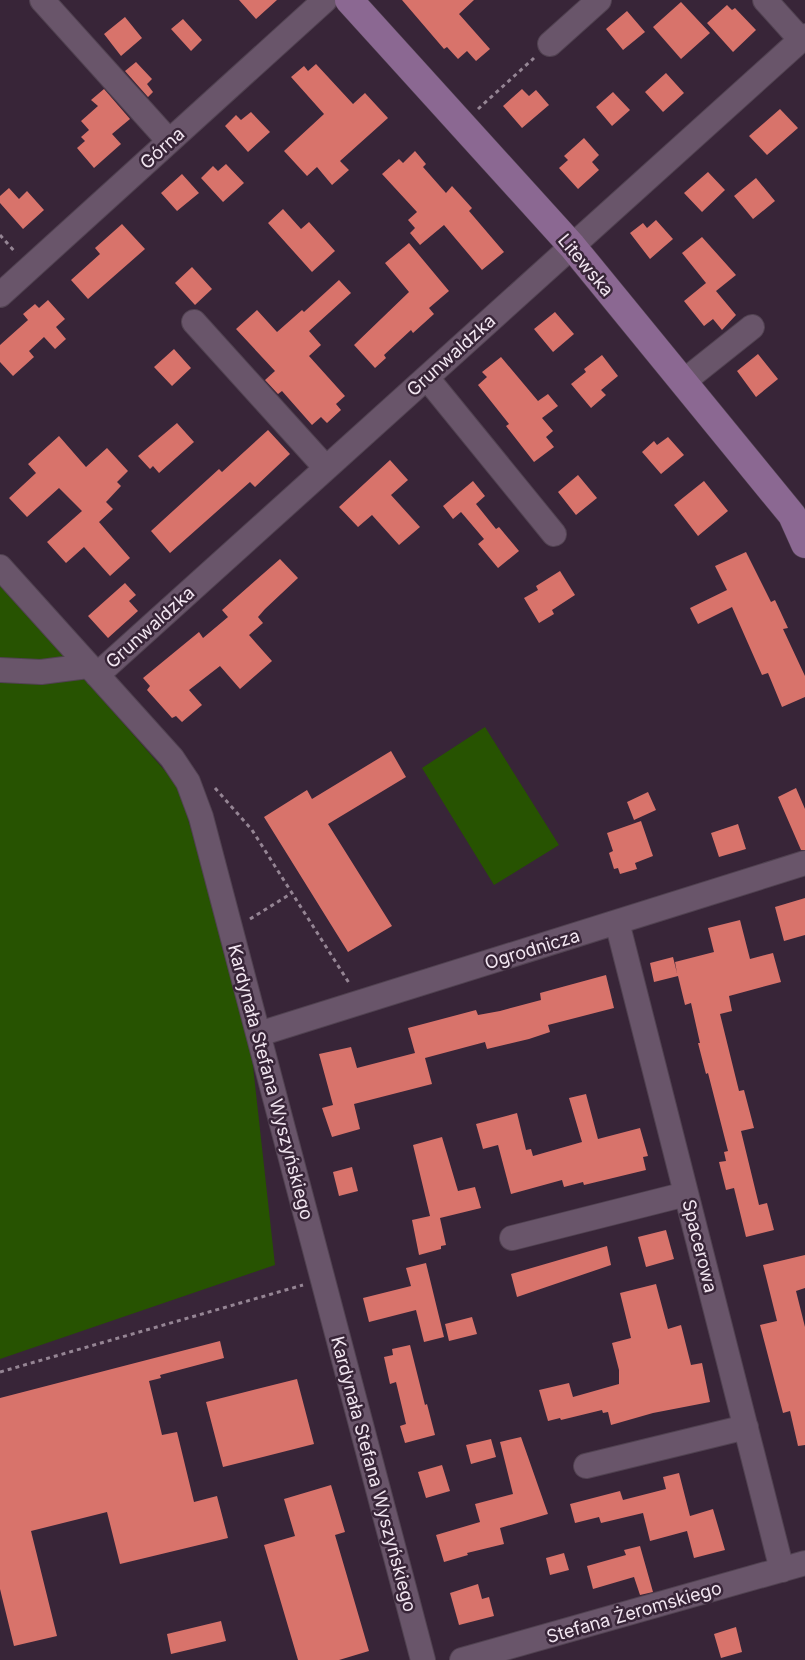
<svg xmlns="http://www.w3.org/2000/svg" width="805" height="1660" viewBox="0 0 805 1660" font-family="Inter,sans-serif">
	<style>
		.green { fill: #275301 }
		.building { fill: #d8736b }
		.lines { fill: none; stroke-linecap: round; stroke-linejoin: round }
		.minor-casing { stroke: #514251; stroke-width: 26 }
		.major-casing { stroke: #514251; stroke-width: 29 }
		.path { stroke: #958594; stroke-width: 3; stroke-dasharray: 4 4; stroke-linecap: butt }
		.minor { stroke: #69556a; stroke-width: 24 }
		.major { stroke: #8b6892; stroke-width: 28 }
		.labels { text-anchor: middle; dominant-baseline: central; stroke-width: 5; stroke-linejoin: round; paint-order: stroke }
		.street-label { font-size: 18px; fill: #f2e6f1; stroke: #382538 }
	</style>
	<rect width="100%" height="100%" fill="#382538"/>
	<path class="green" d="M0,582L179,787L250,1039L275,1265L0,1359Z
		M485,727L559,845L494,885L422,768Z"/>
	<path class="building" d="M239,0H277L256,19Z
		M402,0H474L459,14L490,49L476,61L467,51L458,59L447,47L444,49Z
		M681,2L710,33L681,59L653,27Z
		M727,5L732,10L735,8L756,30L733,52L707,23Z
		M627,11L645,32L623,50L606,29Z
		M125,17L142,38L121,56L104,34Z
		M183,19L202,40L191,51L171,29Z
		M136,62L152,79L147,84L153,92L148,97L125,71Z
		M316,64L353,104L365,93L388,118L340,161L349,170L332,185L317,167L307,176L284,151L324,114L291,77L304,66L308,71Z
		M666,73L684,93L663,112L645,92Z
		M104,89L130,119L112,134L121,144L94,168L77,148L85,141L81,137L89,130L81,121L98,106L91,100Z
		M522,89L529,96L536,90L549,105L522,128L503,106Z
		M613,92L630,110L612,126L596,107Z
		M780,109L798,128L767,155L749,136Z
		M251,112L270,132L248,152L225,126L236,115L241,120Z
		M584,138L599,155L592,162L599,170L578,189L559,168L568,160L564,156Z
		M415,151L426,164L423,167L446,193L452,186L472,208L469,211L504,252L482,270L444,225L420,245L410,233L415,228L408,220L417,212L382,174L399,159L403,163Z
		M226,164L244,183L223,202L201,178L213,166L218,171Z
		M708,172L725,190L702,212L684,193Z
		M182,174L199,193L177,211L161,193Z
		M756,178L775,201L753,219L734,196Z
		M9,188L19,199L27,191L44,210L23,229L0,203V196Z
		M283,209L301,229L309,222L335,251L312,272L268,223Z
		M656,220L673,239L650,259L630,233L643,223L647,228Z
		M122,224L145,249L88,299L71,280L100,254L95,248Z
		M702,237L736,275L716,291L736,315L722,330L713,319L704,326L684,301L706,283L682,253Z
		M409,243L449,291L429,308L434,314L413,333L411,330L384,355L386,358L375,368L354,345L409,292L385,263Z
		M192,267L212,289L195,305L175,283Z
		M339,280L351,293L309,331L321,345L309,356L345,396L336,404L341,410L327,423L321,417L312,425L282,391L278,394L265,380L275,371L236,329L257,310L277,332L302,310L304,312Z
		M48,300L65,319L56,327L66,339L55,349L44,337L29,351L34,357L13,376L0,362V345L28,320L23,314L35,304L39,308Z
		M555,312L574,334L553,352L534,329Z
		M174,349L191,368L172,386L154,367Z
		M758,354L778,379L756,397L737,371Z
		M602,355L618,376L601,390L606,395L591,408L571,384L586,372L584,369Z
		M501,357L538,401L548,394L558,406L542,418L553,431L546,437L554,447L534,462L506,426L509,424L478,385L487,377L482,372Z
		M177,423L194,442L159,473L153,466L150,469L138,456Z
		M268,430L290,454L255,487L250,482L170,553L151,531L219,469L222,472Z
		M59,436L86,467L107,448L128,471L117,482L121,486L106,502L113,509L99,522L130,558L110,576L84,547L66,563L47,542L82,511L59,488L27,517L9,498L36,473L28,464Z
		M668,437L684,455L661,474L642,452L654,441L657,445Z
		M390,460L408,480L391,495L420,527L399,545L372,515L358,527L339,507Z
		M578,475L597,498L576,515L558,492Z
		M473,481L485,496L476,504L496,529L499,527L519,551L498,568L478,544L484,539L461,512L453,519L443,506Z
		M704,481L728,511L698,536L674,505Z
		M746,552L771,602L775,600L788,628L783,629L805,676V697L782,707L768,673L762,675L732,607L698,624L690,608L727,590L715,566Z
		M280,559L298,578L265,609L258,617L263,623L249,635L272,661L240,689L220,666L189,690L202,705L182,722L176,716L172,718L147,690L150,686L143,678L199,632L203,638L228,617L222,610Z
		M560,571L575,595L552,610L554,614L539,623L524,598L538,590L536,586Z
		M125,583L136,595L129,601L138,611L108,638L88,616Z
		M391,751L406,777L328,824L392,926L348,952L264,817L307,790L312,799Z
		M796,788L805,809V850H801L778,797Z
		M648,792L656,810L634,820L627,802Z
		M641,821L653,856L635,863L637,869L620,874L618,868L614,869L609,853L613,851L607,833Z
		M738,824L746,849L719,857L711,833Z
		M805,898V935L784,941L775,907Z
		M740,920L750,959L773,953L781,982L729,996L732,1011L720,1014L739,1091L744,1090L754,1128L741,1131L759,1205L767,1203L774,1230L746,1237L734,1188L726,1190L719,1162L726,1161L724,1152L728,1151L708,1073L706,1074L698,1043H700L691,1003L685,1005L678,976L654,982L650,963L673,957L677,973L675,962L714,952L708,928Z
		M606,975L614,1008L548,1025L550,1032L529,1039L487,1049L485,1042L425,1058L432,1084L354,1104L360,1129L332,1137L322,1108L333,1105L319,1054L351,1047L357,1068L415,1053L408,1028L476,1010L478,1015L500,1011L541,1000L540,993Z
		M586,1094L598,1139L640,1128L648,1156L643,1157L646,1170L584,1185L583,1182L564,1187L562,1180L511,1194L498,1145L483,1149L476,1124L517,1113L526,1150L531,1149L533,1156L582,1142L569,1098Z
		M442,1137L458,1191L475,1187L481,1208L440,1218L446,1245L441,1246V1249L419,1255L412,1220L430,1216L413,1145Z
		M352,1167L358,1191L339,1196L333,1172Z
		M666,1230L674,1259L646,1267L638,1237Z
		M607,1246L611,1265L517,1297L511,1274Z
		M805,1255V1288L796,1291L805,1327V1445L798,1446L790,1411L783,1413L760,1325L777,1321L763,1265Z
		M426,1263L444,1337L424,1342L416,1310L369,1322L363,1298L411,1286L406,1268Z
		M656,1284L668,1329L681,1325L691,1365L702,1363L710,1402L653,1413L611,1425L608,1412L603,1413L602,1410L561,1420L560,1418L548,1421L539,1390L569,1383L573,1397L619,1384V1370L612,1343L631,1338L620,1293Z
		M472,1317L477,1334L449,1341L445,1324Z
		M220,1341L224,1358L160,1375L161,1378L149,1381L162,1435L177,1432L194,1502L217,1496L228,1538L120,1564L107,1512L31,1531L57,1636L14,1646L0,1589V1398Z
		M410,1345L425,1405L427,1404L435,1435L405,1443L400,1426L406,1424L396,1382L390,1384L384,1357L393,1355L392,1349Z
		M297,1379L314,1444L223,1467L206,1402Z
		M521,1437L548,1514L500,1528L504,1544L467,1553L468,1555L444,1562L436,1535L480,1522L475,1504L513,1494L500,1442Z
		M491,1439L496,1457L471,1464L466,1445Z
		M442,1465L450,1491L426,1498L418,1472Z
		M679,1473L690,1516L713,1509L725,1550L694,1558L687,1531L650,1541L643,1513L601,1523L599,1517L575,1523L570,1504L620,1491L623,1500L666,1489L663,1477Z
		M331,1485L345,1532L335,1535L369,1651L339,1660H298L264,1545L295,1536L284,1499Z
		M640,1546L653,1592L640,1595L634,1577L593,1589L587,1566L626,1555L624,1550Z
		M564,1553L569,1570L550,1575L546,1558Z
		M478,1584L482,1599L489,1597L494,1616L459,1625L450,1593Z
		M221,1621L226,1641L171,1654L167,1634Z
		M736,1627L742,1652L721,1658L714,1634Z"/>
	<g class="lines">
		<defs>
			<path id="minor" d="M42,0L169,141
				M765,0L801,40
				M550,44L599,0
				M0,295L325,0
				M194,322L326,468
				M427,378L554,534
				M683,382L752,327
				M0,567L172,758L188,782L201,817L423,1660
				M0,670L41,672L88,666
				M97,675L805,36
				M617,922L782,1570
				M259,1034L805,863
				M512,1238L686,1194
				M586,1466L746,1427
				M462,1660L805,1563"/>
			<path id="major" d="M349,0L572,246L792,515L805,544"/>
		</defs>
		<use href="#minor" class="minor-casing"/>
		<use href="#major" class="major-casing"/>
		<path class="path" d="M478,109L534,58
			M0,235L16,253
			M215,788L252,830L349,983
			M250,919L292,893
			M0,1372L303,1285"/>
		<use href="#minor" class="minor"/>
		<use href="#major" class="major"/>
	</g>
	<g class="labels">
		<g class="street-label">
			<text transform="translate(162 148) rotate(-42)">Górna</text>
			<text transform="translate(586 265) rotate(50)">Litewska</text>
			<text transform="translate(451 355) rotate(-42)">Grunwaldzka</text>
			<text transform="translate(150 627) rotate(-42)">Grunwaldzka</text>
			<text transform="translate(532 949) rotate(-17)">Ogrodnicza</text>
			<text transform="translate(271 1082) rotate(75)">Kardynała Stefana Wyszyńskiego</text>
			<text transform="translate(700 1246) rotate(76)">Spacerowa</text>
			<text transform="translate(374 1474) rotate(75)">Kardynała Stefana Wyszyńskiego</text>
			<text transform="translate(634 1612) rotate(-16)">Stefana Żeromskiego</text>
		</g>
	</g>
</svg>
